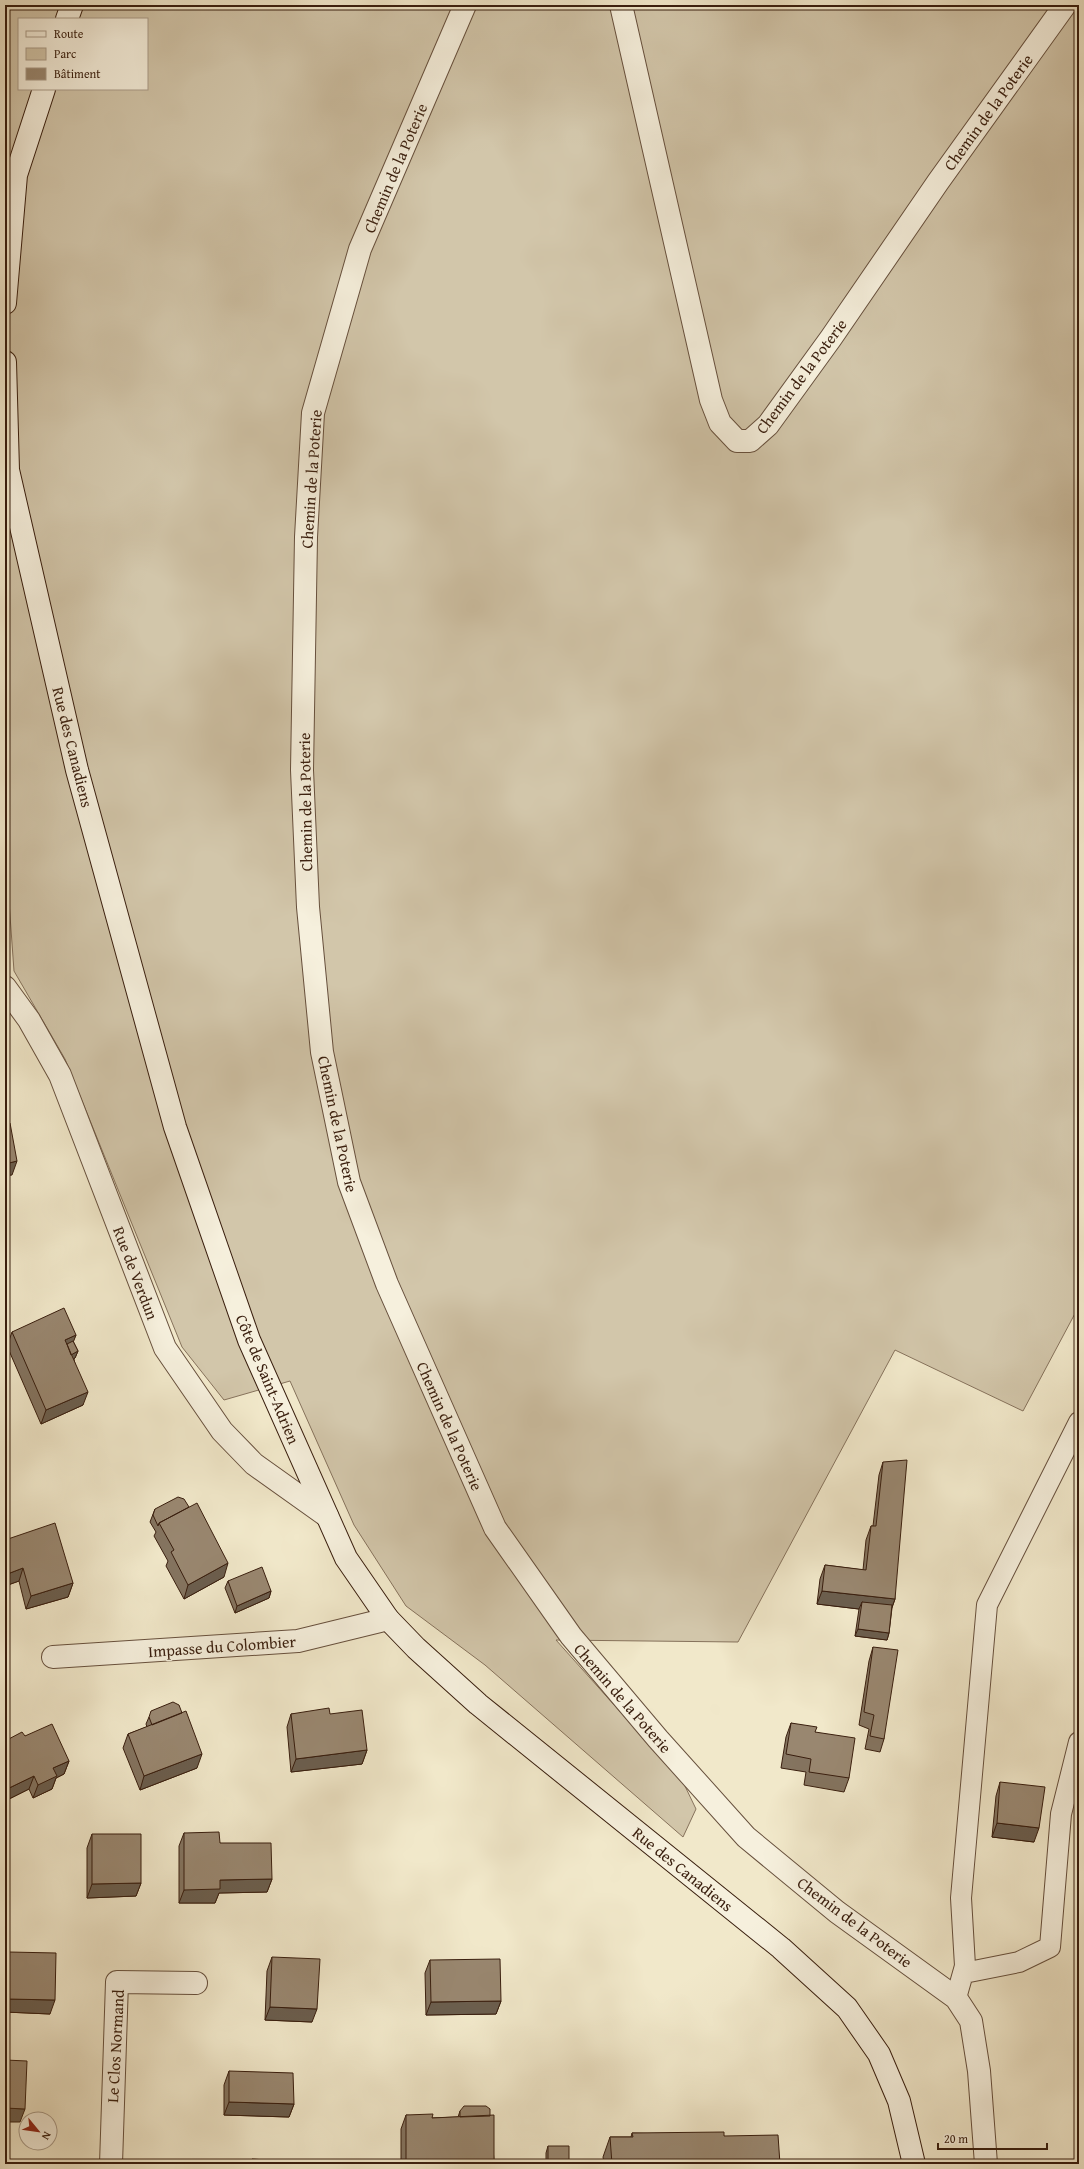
<svg xmlns="http://www.w3.org/2000/svg" width="1084" height="2169" viewBox="0 0 1084 2169" font-family="'Gentium Book Plus',serif">
	<style>
		.green { fill: #d2c6aa; stroke: #86725c; fill-rule: evenodd }
		.lines { fill: none; stroke-linecap: round; stroke-linejoin: round }
		.service-casing { stroke: #67503d; stroke-width: 22 }
		.minor-casing { stroke: #67503d; stroke-width: 24 }
		.secondary-casing { stroke: #391e0e; stroke-width: 24 }
		.service { stroke: #f6f0dd; stroke-width: 20 }
		.minor { stroke: #f6f0dd; stroke-width: 22 }
		.secondary { stroke: #f6f0dd; stroke-width: 22 }
		.wall { fill: #847460; stroke: #391e0e }
		.shaded-wall { fill: #6b5e4e; stroke: #391e0e }
		.building { fill: #998770; stroke: #391e0e }
		.labels { text-anchor: middle; dominant-baseline: central; stroke-width: 3; stroke-linejoin: round; paint-order: stroke }
		.street-label { font-size: 16px; fill: #391e0e; stroke: #f6f0dd }
	</style>
	<rect width="100%" height="100%" fill="#f1e8ca"/>
	<filter id="stains"><feTurbulence type="fractalNoise" baseFrequency=".005" numOctaves="4"/><feColorMatrix values="0 0 0 0 .2 0 0 0 0 .09 0 0 0 0 .02 0 0 0 .5 -.17"/></filter>
	<radialGradient id="worn" r=".72"><stop offset=".6" stop-color="#630" stop-opacity="0"/><stop offset="1" stop-color="#630" stop-opacity=".3"/></radialGradient>
	<path class="green" d="M5,5H1079V1306L1023,1411L895,1350L738,1642L556,1640L683,1782L696,1809L683,1837L485,1665L406,1606L354,1525L290,1381L224,1400L182,1347L65,1059L14,971L5,846ZM19,19H147V89H19Z"/>
	<g class="lines">
		<defs>
			<path id="service" d="M964,1973L1019,1962L1050,1947L1061,1814L1079,1742
				M956,1998L965,1966L961,1898L987,1605L1079,1422"/>
			<path id="minor" d="M465,5L360,249L313,413L306,537L302,770L308,907L322,1052L349,1182L387,1284L495,1528L571,1636L658,1739L746,1837L837,1912L956,1998L971,2021L979,2071L986,2164
				M621,5L711,400L720,423L737,441H750L768,425L831,338L938,182L1065,5
				M5,987L29,1020L60,1075L165,1348L222,1431L254,1464L327,1516
				M53,1657L298,1641L388,1619
				M111,2164L117,1982L196,1983"/>
			<path id="secondary" d="M67,19L72,5
				M5,303L16,175L44,89
				M5,362L8,470L77,770L175,1127L249,1340L346,1558L388,1619L416,1648L478,1704L781,1948L847,2008L879,2054L899,2101L914,2164"/>
		</defs>
		<use href="#service" class="service-casing"/>
		<use href="#minor" class="minor-casing"/>
		<use href="#secondary" class="secondary-casing"/>
		<use href="#service" class="service"/>
		<use href="#minor" class="minor"/>
		<use href="#secondary" class="secondary"/>
	</g>
	<path class="wall" d="M12,1332L76,1335L73,1341L78,1351L75,1358L74,1359L83,1405L41,1424L7,1346Z
		M883,1462L895,1599L892,1608L889,1633L887,1640L855,1636L859,1609L817,1604L820,1579L825,1565L863,1570L866,1540L871,1526H873L879,1475Z
		M155,1509L224,1577L184,1599L166,1566L168,1561L154,1536L156,1532L150,1522Z
		M5,1540L73,1583L68,1597L26,1609L19,1581L5,1586Z
		M228,1581L271,1591L269,1598L235,1613L225,1588Z
		M873,1647L884,1739L880,1752L865,1749L869,1729L859,1725L869,1661Z
		M291,1714H330L367,1750L362,1764L291,1772L287,1727Z
		M149,1717L197,1768L140,1790L123,1748L128,1734L147,1727L146,1724Z
		M791,1723L815,1732L849,1778L844,1792L804,1785L806,1772L781,1768L786,1737Z
		M25,1736L69,1761L64,1774L56,1778L52,1789L33,1798L29,1789L5,1801V1741Z
		M1000,1782L1034,1842L992,1837L996,1796Z
		M184,1833L220,1843L272,1879L267,1892L219,1893L215,1903H179V1846Z
		M92,1834L141,1883L136,1896L87,1898V1848Z
		M9,1952L50,2014L5,2012V1963Z
		M272,1957L312,2022L265,2020L267,1971Z
		M430,1960L501,2001L496,2014L426,2015L425,1973Z
		M229,2071L294,2104L289,2117L224,2115V2085Z
		M460,2111L490,2116L494,2160L492,2164H401V2129L406,2115L432,2118L458,2117Z
		M632,2133L724,2136L780,2164H604L603,2157L610,2137H631Z
		M548,2146L568,2164H546V2153Z"/>
	<path class="shaded-wall" d="M17,1161L12,1175L5,1176V1164Z
		M76,1335L71,1348L65,1351V1340Z
		M78,1351L75,1358L65,1363L68,1356Z
		M88,1392L83,1405L41,1424L46,1410Z
		M228,1563L224,1577L184,1599L188,1585Z
		M23,1568L19,1581L5,1586L10,1573Z
		M73,1583L68,1597L26,1609L31,1596Z
		M271,1591L269,1598L235,1613L237,1606Z
		M822,1591L895,1599L890,1612L862,1602L859,1609L817,1604Z
		M858,1629L889,1633L887,1640L855,1636Z
		M367,1750L362,1764L291,1772L296,1759Z
		M202,1754L197,1768L140,1790L144,1776Z
		M69,1761L64,1774L56,1778L52,1789L33,1798L38,1785L53,1768Z
		M34,1776L29,1789L5,1801V1790Z
		M997,1823L1039,1828L1034,1842L992,1837Z
		M272,1879L267,1892L219,1893L215,1903H179L184,1890L220,1880Z
		M141,1883L136,1896L87,1898L92,1884Z
		M8,1999L55,2000L50,2014L5,2012V2007Z
		M501,2001L496,2014L426,2015L431,2002Z
		M270,2007L317,2009L312,2022L265,2020Z
		M229,2102L294,2104L289,2117L224,2115Z
		M5,2108L25,2109L20,2122H5Z
		M494,2160L492,2164H432L434,2161Z
		M548,2161H569L568,2164H547Z"/>
	<path class="building" d="M10,1123L17,1161L5,1164V1124Z
		M64,1308L76,1335L65,1340L88,1392L46,1410L12,1332Z
		M73,1341L78,1351L71,1355L67,1344Z
		M907,1460L895,1599L822,1591L825,1565L866,1570L871,1526H876L883,1462Z
		M178,1497L184,1499L189,1507L159,1523L158,1526L153,1515L155,1509Z
		M197,1503L228,1563L188,1585L171,1552L174,1550L159,1523Z
		M55,1523L73,1583L31,1596L23,1568L10,1573L5,1558V1540Z
		M262,1567L271,1591L237,1606L228,1581Z
		M862,1602L892,1605L889,1633L858,1629Z
		M873,1647L898,1650L884,1739L870,1736L874,1715L864,1712Z
		M173,1702L179,1705L182,1713L152,1725L149,1717L151,1711Z
		M329,1708L330,1714L362,1710L367,1750L296,1759L291,1714Z
		M186,1711L202,1754L144,1776L128,1734Z
		M791,1723L817,1727L815,1732L855,1738L849,1778L809,1772L811,1759L786,1754Z
		M52,1724L69,1761L53,1768L57,1776L38,1785L34,1776L5,1790V1741L22,1732L25,1736Z
		M1000,1782L1045,1787L1039,1828L997,1823Z
		M219,1832L220,1843H271L272,1879L220,1880V1889L184,1890V1833Z
		M92,1834H141V1883L92,1884Z
		M9,1952L56,1953L55,2000L8,1999Z
		M272,1957L320,1959L317,2009L270,2007Z
		M500,1959L501,2001L431,2002L430,1960Z
		M5,2060L27,2061L25,2109L5,2108Z
		M229,2071L293,2073L294,2104L229,2102Z
		M464,2106H486L490,2109V2116L460,2117V2111Z
		M433,2114L432,2118L494,2115V2160L434,2161L433,2164H406V2115Z
		M724,2132V2136L778,2135L780,2164H612L610,2137H633L632,2133Z
		M548,2146H569V2161H548Z
		M252,2159L280,2161V2164H253Z"/>
	<g class="labels">
		<g class="street-label">
			<text transform="translate(988 112) rotate(-54)">Chemin de la Poterie</text>
			<text transform="translate(395 168) rotate(-67)">Chemin de la Poterie</text>
			<text transform="translate(801 376) rotate(-53)">Chemin de la Poterie</text>
			<text transform="translate(311 479) rotate(-86)">Chemin de la Poterie</text>
			<text transform="translate(73 747) rotate(76)">Rue des Canadiens</text>
			<text transform="translate(305 802) rotate(-91)">Chemin de la Poterie</text>
			<text transform="translate(338 1124) rotate(78)">Chemin de la Poterie</text>
			<text transform="translate(136 1273) rotate(69)">Rue de Verdun</text>
			<text transform="translate(268 1379) rotate(67)">Côte de Saint-Adrien</text>
			<text transform="translate(450 1426) rotate(66)">Chemin de la Poterie</text>
			<text transform="translate(222 1646) rotate(-4)">Impasse du Colombier</text>
			<text transform="translate(623 1698) rotate(49)">Chemin de la Poterie</text>
			<text transform="translate(683 1869) rotate(39)">Rue des Canadiens</text>
			<text transform="translate(855 1922) rotate(37)">Chemin de la Poterie</text>
			<text transform="translate(115 2046) rotate(-87)">Le Clos Normand</text>
		</g>
	</g>
	<rect width="1084" height="2169" fill="none" stroke="#f1e8ca" stroke-width="20"/>
	<rect x="6" y="6" width="1072" height="2157" fill="none" stroke="#391e0e" stroke-width="2"/>
	<rect x="10" y="10" width="1064" height="2149" fill="none" stroke="#391e0e"/>
	<rect x="18" y="18" width="130" height="72" fill="#f6f0dd" stroke="#aa9c8a"/>
	<rect x="26" y="31" width="20" height="6" fill="#f6f0dd" stroke="#aa9c8a"/>
	<text x="54" y="38" font-size="12" fill="#391e0e">Route</text>
	<rect x="26" y="48" width="20" height="12" fill="#d2c6aa" stroke="#aa9c8a"/>
	<text x="54" y="58" font-size="12" fill="#391e0e">Parc</text>
	<rect x="26" y="68" width="20" height="12" fill="#998770" stroke="#aa9c8a"/>
	<text x="54" y="78" font-size="12" fill="#391e0e">Bâtiment</text>
	<g transform="translate(38 2131) rotate(119)"><circle r="19" fill="#f6f0dd" stroke="#aa9c8a"/>
	<path d="M0-3L7 15L0 10L-7 15Z" fill="#8f2418"/>
	<text y="-6" font-size="11" font-weight="bold" text-anchor="middle" fill="#391e0e">N</text>
	</g>
	<path d="M938 2143v6h109v-6" fill="none" stroke="#391e0e" stroke-width="2"/>
	<text x="944" y="2143" font-size="12" fill="#391e0e" stroke="#f6f0dd" stroke-width="3" paint-order="stroke">20 m</text>
	<rect width="100%" height="100%" filter="url(#stains)"/>
	<rect width="100%" height="100%" fill="url(#worn)"/>
</svg>
